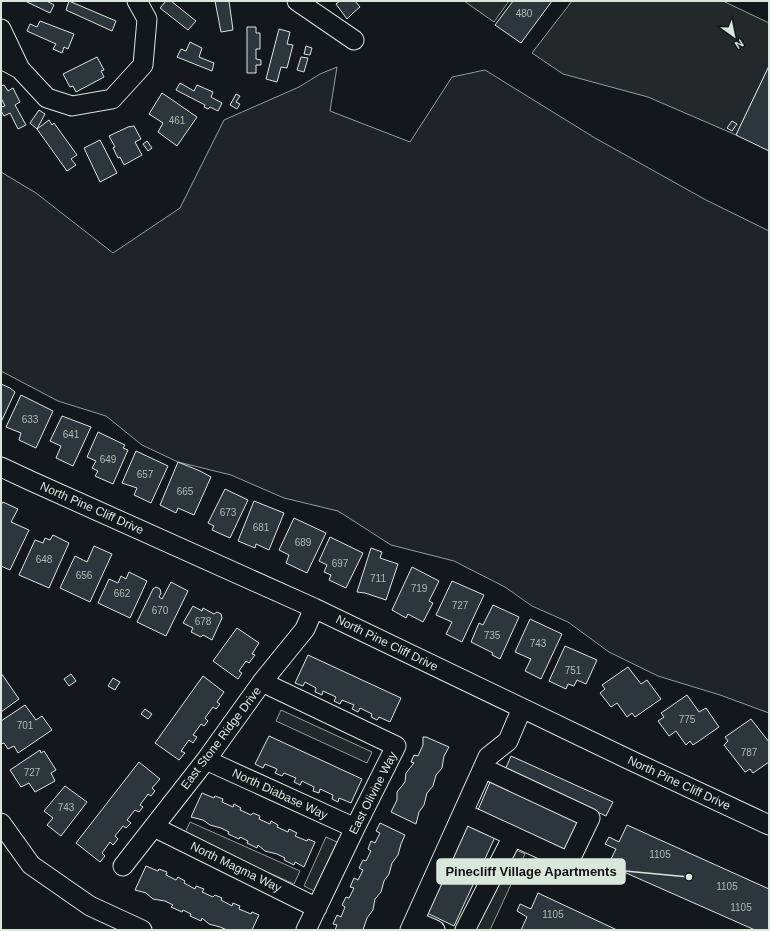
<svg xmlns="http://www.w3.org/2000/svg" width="770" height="931" viewBox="0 0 770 931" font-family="Helvetica,sans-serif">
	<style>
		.green { fill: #202428; stroke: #939e99 }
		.parking { fill: #24282b; stroke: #939e99 }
		.building { fill: #2c363c; stroke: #d8e6dc }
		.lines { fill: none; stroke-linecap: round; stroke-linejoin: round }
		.minor-casing { stroke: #d8e6dc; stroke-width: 21 }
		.minor { stroke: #14181c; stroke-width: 19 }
		.labels { text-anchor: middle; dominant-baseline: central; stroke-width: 3; stroke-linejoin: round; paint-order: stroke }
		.number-label { font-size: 10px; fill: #adbab4 }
		.street-label { font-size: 12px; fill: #d8e6dc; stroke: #14181c }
		.leader { fill: none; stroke: #d8e6dc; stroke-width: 1.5 }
		.callout-dot { fill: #d8e6dc; stroke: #14181c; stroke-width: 1.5 }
		.callout { fill: #d8e6dc; stroke: #d8e6dc; stroke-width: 1.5 }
		.callout-label { font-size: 13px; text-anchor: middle; font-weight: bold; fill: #111 }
	</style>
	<rect width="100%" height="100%" fill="#14181c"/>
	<path class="green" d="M337,67L330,111L410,142L452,77L485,70L595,138L706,200L769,231V713L720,695L658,676L609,652L568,622L532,606L505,587L454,561L391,545L338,511L284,498L231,475L178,462L142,445L106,416L58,401L1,371V172L36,193L113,253L180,208L224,120L299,87L320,74Z"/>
	<path class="parking" d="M464,1H509L494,22Z
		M572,1H723L769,23V66L736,135L648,97L563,74L532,53Z
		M281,710L372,752L367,763L276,721Z
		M190,822L300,871L294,884L184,835Z
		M326,837L337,842L314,891L304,886Z
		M511,848L525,854L490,930H474Z"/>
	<path class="building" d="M25,1H47L54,5L50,13Z
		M69,1L116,21L112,31L66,10Z
		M166,1H171L196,21L188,30L160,8Z
		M215,1H229L233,30L221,32Z
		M340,1H355L360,7L353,13L347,19L336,4Z
		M513,1H552L521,43L495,25Z
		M40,21L74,34L68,49L64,47L62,53L53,49L56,44L27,31L30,24L37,27Z
		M247,27H256V33H260V49H256V59L261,60V65H256V73H247Z
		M279,29L290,32L287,44L293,45L287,68L281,67L277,82L266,79Z
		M190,42L202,48L199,57L214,63L212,71L177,57L181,49L186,51Z
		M306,46L312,48L310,55L304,54Z
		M97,57L104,70L101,71L104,77L76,92L73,86L70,87L63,74Z
		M301,57L308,58L304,72L297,70Z
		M769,66V151L736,135Z
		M180,83L194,91L197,85L213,92L211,97L222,103L218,111L210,107L208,109L204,107L205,105L176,90Z
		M4,85L8,91L13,88L20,102L15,105L26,125L18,129L10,113L4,116L1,111V107L5,106L1,98V86Z
		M162,93L197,117L177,146L158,132L163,123L149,114Z
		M236,94L240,96L236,102L240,104L237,109L230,105Z
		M39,110L45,114L37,129L30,123Z
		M49,120L52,125L54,123L77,155L71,159L76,165L67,171L37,129Z
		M732,121L737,124L732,131L727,128Z
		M134,126L141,139L135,142L142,155L124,165L120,157L118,158L113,148L115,147L109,136L128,127Z
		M100,140L117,173L100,182L84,148Z
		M147,141L152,148L148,151L143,144Z
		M1,384L10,388L15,392L1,422Z
		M21,395L53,411L36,448L19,440L21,433L6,427Z
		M62,416L91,427L73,466L56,458L61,446L50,441Z
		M98,432L125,445L123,448L128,450L113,484L95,476L98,471L92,468L96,461L87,457Z
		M136,451L168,466L151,503L134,495L137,488L122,483Z
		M178,462L200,471L211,477L194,515L178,508L176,513L160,505Z
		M225,489L248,500L230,538L212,530L214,526L208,523Z
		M254,501L284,513L269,550L256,544L255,548L238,541Z
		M3,502L18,509L11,522L29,530L10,570L1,566V505Z
		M294,518L326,533L307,573L286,563L289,555L279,550Z
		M53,535L69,543L49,588L19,575L35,540L43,543L45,538L50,540Z
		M330,537L363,553L346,588L329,580L331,575L324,572L327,565L319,561Z
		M94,546L112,554L90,602L60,588L75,556L87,562Z
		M371,548L382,552L380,558L398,564L386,600L365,593L357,592Z
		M412,567L439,581L429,601L433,603L423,622L408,614L406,618L392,610Z
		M129,572L147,581L130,618L98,603L109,579L118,583L121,576L126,579Z
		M452,581L484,595L462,642L446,634L452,622L436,615Z
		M171,582L188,591L166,636L137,622L153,589L156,587L160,589L161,593L159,597L162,599Z
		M493,605L519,617L500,659L492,655L493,653L471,642L479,623L483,625Z
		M193,606L202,611L203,608L214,614L217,612L221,614L222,618L212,640L203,635L201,637L191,632L193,628L183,623Z
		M530,619L562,634L541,679L525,671L531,659L515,652Z
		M237,628L259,643L252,654L255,655L249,663L246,661L239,671L242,673L238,679L213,661Z
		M565,646L597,660L586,684L577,680L574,686L568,684L566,689L549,681Z
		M308,655L401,698L390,722L379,717L377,720L371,717L372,714L360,708L358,712L352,709L354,705L342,700L340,704L334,701L336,697L323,691L322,695L315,692L316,688L305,682L303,686L295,683Z
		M628,667L641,684L647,680L661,699L635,717L632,713L627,717L617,703L611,707L600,693L605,689L602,685Z
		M1,673L19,699L1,712Z
		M71,674L76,681L69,686L64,679Z
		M203,676L224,692L217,702L220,704L216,709L213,707L205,718L208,721L204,726L201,724L193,735L197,737L193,743L189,740L181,751L185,753L179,760L155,743Z
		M113,678L120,682L115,690L108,686Z
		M687,695L699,712L706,708L719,727L693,745L690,741L686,745L676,731L669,736L658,721L664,717L661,713Z
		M25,705L36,720L42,716L52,730L18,753L14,746L8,749L4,743L1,744V721Z
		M145,709L152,714L148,719L141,714Z
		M751,719L769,742V762L753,773L750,769L745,772L724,745L728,741L725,737Z
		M269,736L362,779L351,803L339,798L338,802L332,799L333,795L320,789L319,793L313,791L314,787L302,781L300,785L294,782L296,778L284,773L282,776L275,773L277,769L265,764L263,768L255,764Z
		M423,737H426L449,747L444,756L442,768L436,775L433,786L427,793L424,805L419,812L416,824L391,812L397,800V792L405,782L406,773L414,763L411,762L414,755L418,756L423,745Z
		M40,750L41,753L44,751L56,770L51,773L55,781L35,792L29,783L21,787L10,770Z
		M511,756L613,802L606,816L505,770Z
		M139,762L160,779L152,788L155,791L151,796L148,794L140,805L143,807L139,812L135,810L127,820L131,823L126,828L123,826L115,836L118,839L113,845L110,842L102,853L105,856L100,862L76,843Z
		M490,782L579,823L566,850L478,810Z
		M65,786L87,802L61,836L47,825L53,818L44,811Z
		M202,793L214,798L215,796L223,799L222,802L233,807L234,804L241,808L240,810L251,815L253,813L260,816L259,819L270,824L271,821L278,825L277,827L288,832L289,829L297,833L295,836L307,841L308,839L315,842L304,867L295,862L294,865L284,860L285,858L277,854L265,851L258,845L257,848L247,843L248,841L240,837L239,839L228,834L229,832L221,828L210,825L203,820L191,817Z
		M380,823L405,835L401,844L398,855L392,863L389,874L384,881L381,892L375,899L373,910L367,918L363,930H335L337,925L333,924L337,915L341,917L345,907L342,905L346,897L349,898L354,888L350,887L354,878L358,880L363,870L359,868L363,860L366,861L371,851L368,849L371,841L375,843L380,833L376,831Z
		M467,825L495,837L454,926L427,913Z
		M627,825L769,889V930H755L608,865L616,849L605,844L609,837L619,842Z
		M146,866L158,871L159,869L167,872L166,875L176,880L178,877L185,881L184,883L195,889L196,886L204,889L202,892L213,897L215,895L222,898L221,900L232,906L233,903L240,906L239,909L251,914L252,912L259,915L252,930H227L220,927L209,924L202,918L201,921L190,916L191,914L183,910L182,912L171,907L173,905L165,901L153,899L146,893L135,890Z
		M538,893L617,930H521L527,917L517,911L520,904L531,909Z"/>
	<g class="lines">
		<defs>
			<path id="minor" d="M297,1L354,40
				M1,29L20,69
				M1,59L20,69L47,98L72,106L112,99L143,65L147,19L137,1
				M1,467L31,481L314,608L630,760L769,825
				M262,682L396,746L355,828L306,930
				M206,760L355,828
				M463,813L569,862L590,818L483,768
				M1,823L31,865L90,906L142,930
				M154,827L317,908
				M123,866L206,760L262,682L305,629L314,608
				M414,921L435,930
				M410,930L488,757L508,741L522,708
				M465,930L513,836"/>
		</defs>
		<use href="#minor" class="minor-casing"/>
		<use href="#minor" class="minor"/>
	</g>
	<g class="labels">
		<g class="number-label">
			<text x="524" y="13">480</text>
			<text x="177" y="120">461</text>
			<text x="30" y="419">633</text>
			<text x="71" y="434">641</text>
			<text x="108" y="459">649</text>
			<text x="145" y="474">657</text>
			<text x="185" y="491">665</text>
			<text x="228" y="512">673</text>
			<text x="261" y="527">681</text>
			<text x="303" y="542">689</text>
			<text x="44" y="559">648</text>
			<text x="340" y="563">697</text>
			<text x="84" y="575">656</text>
			<text x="378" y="578">711</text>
			<text x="419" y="588">719</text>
			<text x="122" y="593">662</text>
			<text x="460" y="605">727</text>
			<text x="160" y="610">670</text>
			<text x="203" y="621">678</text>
			<text x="492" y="635">735</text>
			<text x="538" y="643">743</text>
			<text x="573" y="670">751</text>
			<text x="687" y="719">775</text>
			<text x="25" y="725">701</text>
			<text x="749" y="752">787</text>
			<text x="32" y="772">727</text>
			<text x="66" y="807">743</text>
			<text x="660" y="854">1105</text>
			<text x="727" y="886">1105</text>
			<text x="741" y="907">1105</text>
			<text x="553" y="914">1105</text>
		</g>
		<g class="street-label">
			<text transform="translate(92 508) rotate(24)">North Pine Cliff Drive</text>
			<text transform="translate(387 643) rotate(26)">North Pine Cliff Drive</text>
			<text transform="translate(221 738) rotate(-53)">East Stone Ridge Drive</text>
			<text transform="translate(679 783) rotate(25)">North Pine Cliff Drive</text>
			<text transform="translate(373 793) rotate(-63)">East Olivine Way</text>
			<text transform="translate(280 794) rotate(25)">North Diabase Way</text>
			<text transform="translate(236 867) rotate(26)">North Magma Way</text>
		</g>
	</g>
	<path class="leader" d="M689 877L625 871"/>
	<circle class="callout-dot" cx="689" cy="877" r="4"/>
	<rect class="callout" x="437" y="859" width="188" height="25" rx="4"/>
	<g class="callout-label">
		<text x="531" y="876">Pinecliff Village Apartments</text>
	</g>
	<rect width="770" height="931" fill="none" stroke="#d8e6dc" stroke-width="4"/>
	<g transform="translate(734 36) rotate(147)" stroke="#14181c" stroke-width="3" paint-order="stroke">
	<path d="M0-3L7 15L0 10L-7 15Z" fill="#d8e6dc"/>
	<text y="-6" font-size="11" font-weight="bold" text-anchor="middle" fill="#d8e6dc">N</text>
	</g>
</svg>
